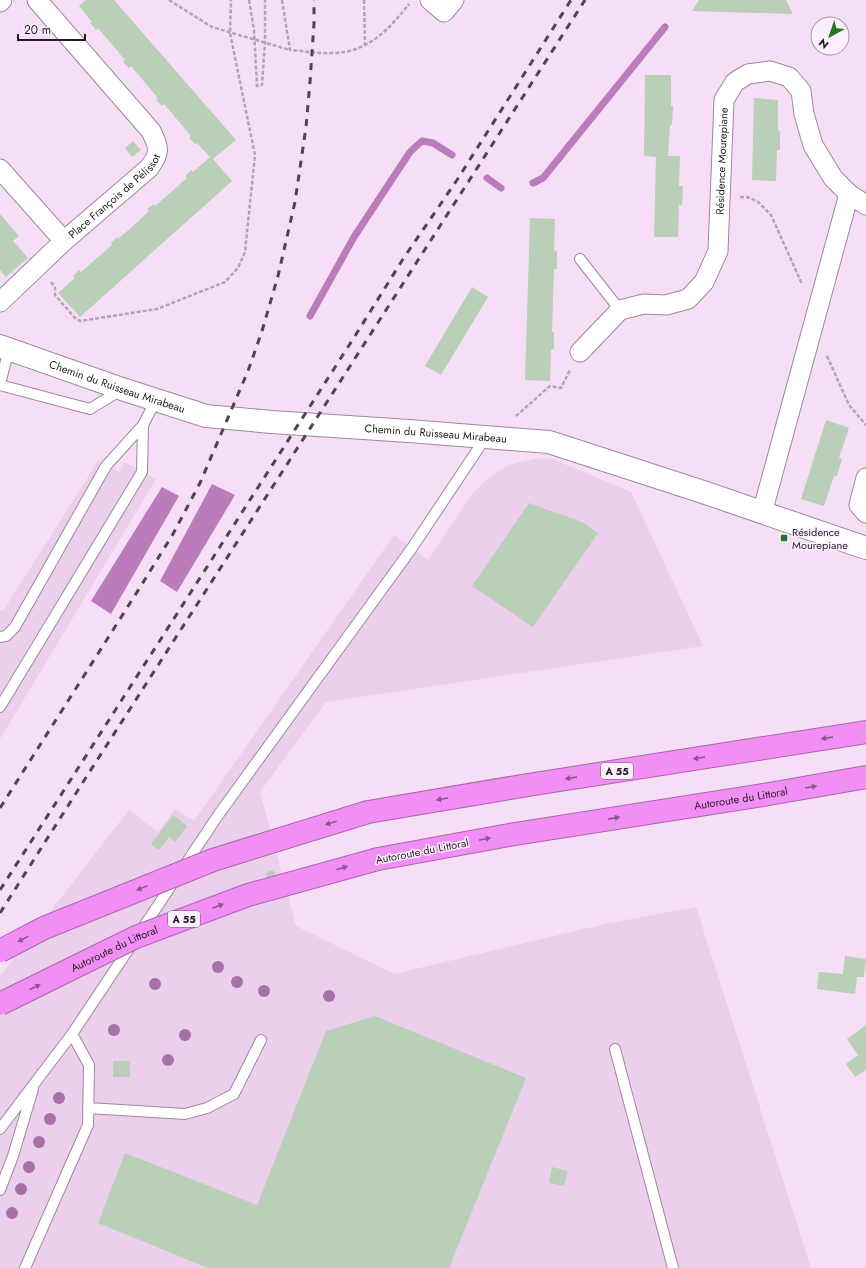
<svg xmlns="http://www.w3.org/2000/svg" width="866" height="1268" viewBox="0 0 866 1268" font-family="Jost,sans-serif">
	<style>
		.built { fill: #eccfec }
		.water { fill: #bb7cbc }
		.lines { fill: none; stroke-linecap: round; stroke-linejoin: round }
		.stream { stroke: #bb7cbc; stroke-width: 7 }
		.building { fill: #b9cfb7 }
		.service-casing { stroke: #9e889e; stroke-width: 12 }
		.minor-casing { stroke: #9e889e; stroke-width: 21 }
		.tertiary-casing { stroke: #9e889e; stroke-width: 24 }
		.motorway-casing { stroke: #aa67ab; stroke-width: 24 }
		.path { stroke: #b5a2b5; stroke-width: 2.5; stroke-dasharray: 4 2; stroke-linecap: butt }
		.service { stroke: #fff; stroke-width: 10 }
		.minor { stroke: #fff; stroke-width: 19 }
		.tertiary { stroke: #fff; stroke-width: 22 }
		.motorway { stroke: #f28ff4; stroke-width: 22 }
		.rail { stroke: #4f444f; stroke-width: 3; stroke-dasharray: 7 7; stroke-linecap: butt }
		.motorway-bridge-casing { stroke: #aa67ab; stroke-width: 24; stroke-linecap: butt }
		.motorway-bridge { stroke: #f28ff4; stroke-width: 22 }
		.tree { fill: #a671a7 }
		.oneway { fill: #8b568c }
		.poi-dot { fill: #207520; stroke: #fdeffd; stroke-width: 1.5 }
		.labels { text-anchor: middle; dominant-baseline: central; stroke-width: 3; stroke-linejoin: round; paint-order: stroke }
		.shield { fill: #fdeffd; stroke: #655b65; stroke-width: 1 }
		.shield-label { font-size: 10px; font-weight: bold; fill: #241c24 }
		.street-label { font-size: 11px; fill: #241c24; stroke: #fdeffd }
		.poi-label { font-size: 11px; fill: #241c24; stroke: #fdeffd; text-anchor: start }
	</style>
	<rect width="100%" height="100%" fill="#f6def6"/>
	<path class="built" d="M550,458L631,492L703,646L326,702L260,792L296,926L394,974L605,924L696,907L811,1268H0V976L129,810L158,832L175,809L194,821L394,535L428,560L472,494L488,478L509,465L534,459Z
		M99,460L106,466L119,472L125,462L156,479L0,739V611H3Z"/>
	<path class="water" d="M212,484L235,495L177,592L160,581Z
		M162,487L179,496L111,614L91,601Z"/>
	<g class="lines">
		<path class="stream" d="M487,178L501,188
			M533,183L543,178L665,27
			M310,316L354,237L410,152L422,141L433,143L452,155"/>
	</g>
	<path class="building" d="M86,0H114L236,140L213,159L232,181L80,317L58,293L75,278L73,276L79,270L81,272L112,245L111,243L117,237L118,239L132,227L149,211L147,209L154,204L155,206L187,178L185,176L191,170L193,172L210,157L197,143L195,144L189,138L191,136L164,104L162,106L156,100L158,98L131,66L129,68L123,62L125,60L98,28L96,30L90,23L92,22L79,6Z
		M699,0H786L793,14L692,11Z
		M645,75H671V106H673L672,125H670L668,156H680L679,186H683L682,205H679L678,237H654L656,157L644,156Z
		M754,98L778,100V131H780V150H777L776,181L752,180Z
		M133,141L141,150L132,157L125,148Z
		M0,214L19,236L13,241L28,258L6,277L0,270Z
		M530,218L555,219L554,250L557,251V269H554L552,331L554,332V349L551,350L550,381L525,380Z
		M472,287L488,297L441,375L425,366Z
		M826,420L849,428L839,458L842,459L837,476H834L824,506L801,499Z
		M529,503L582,522L598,533L533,627L472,586Z
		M173,815L187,826L175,842L169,837L159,850L151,844Z
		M266.5 875a4.5 4.5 0 1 1 9 0a4.5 4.5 0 1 1-9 0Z
		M845,956L866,959L864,977H857L855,994L817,989L819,972L843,974Z
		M375,1016L526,1078L449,1268H208L98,1223L125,1153L257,1205L326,1031Z
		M866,1025V1070L855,1077L846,1064L858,1055L847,1039Z
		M113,1061H130V1077H113Z
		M552,1167L568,1171L564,1186L549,1183Z"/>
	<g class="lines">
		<defs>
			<path id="service" d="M580,259L620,310
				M0,384L9,349
				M0,385L90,409L121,390
				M0,637L6,636L15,627L106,466L143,425
				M0,707L142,472L143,425L156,400
				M615,1049L673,1268
				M88,1108L185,1114L207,1108L234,1094L261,1040
				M0,1129L72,1034L219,814L412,548L486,437
				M0,1190L13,1156L33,1089
				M25,1268L88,1125L89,1065L72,1034"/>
			<g id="minor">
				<path d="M430,0L444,12L454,0"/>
				<path d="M0,2L2,0"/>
				<path d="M0,169L64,241"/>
				<path id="s1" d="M0,302L64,241L149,168C161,152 159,148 151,131L37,0"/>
				<path id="s2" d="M580,352L620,310L644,304L666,305L688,299L704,282L718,251L724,100L735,82L748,74L770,71L789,77L801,91L804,114L813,145L833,178L849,194L866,205"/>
				<path d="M866,478L859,505L866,513"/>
				<path d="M762,513L849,194"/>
			</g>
			<g id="tertiary">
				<path id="s3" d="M0,346L122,389L206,416L272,422L409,431L549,442L703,492L866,548"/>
			</g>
			<g id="motorway">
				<path d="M368,812L528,785L866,732"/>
				<path id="s4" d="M378,859L509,835L769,794L866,777"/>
			</g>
		</defs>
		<use href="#service" class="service-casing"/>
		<use href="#minor" class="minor-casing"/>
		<use href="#tertiary" class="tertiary-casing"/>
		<use href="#motorway" class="motorway-casing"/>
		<path class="path" d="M169,0L212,27L290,50
			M249,0L254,30L257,86L262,85L265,43V0
			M282,0L290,50C305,51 320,54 334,53C369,52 389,29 409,4
			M364,0L365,45
			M740,197H747L757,201L771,215L802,284
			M51,282L55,287V295L74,317L80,321L157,309L225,282L238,268L245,252L255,155L230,33L231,0
			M827,356L849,405L866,425
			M516,416L550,386L561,388L570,370"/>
		<use href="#service" class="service"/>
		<use href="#minor" class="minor"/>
		<use href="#tertiary" class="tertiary"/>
		<use href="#motorway" class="motorway"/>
		<path class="rail" d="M0,808L139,589L173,534L200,483L248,371L262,331L278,276L295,202L306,127L310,82L314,23V0
			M0,890L355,336L403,259L457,180L571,0
			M0,913L85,779L585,0"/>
		<defs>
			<g id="motorway-bridge">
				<path d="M0,951L44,928L213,860L368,812"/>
				<path id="s5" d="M0,1004L136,937L248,895L378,859"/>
			</g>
		</defs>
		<use href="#motorway-bridge" class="motorway-bridge-casing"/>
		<use href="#motorway-bridge" class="motorway-bridge"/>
	</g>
	<g class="tree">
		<circle cx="218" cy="967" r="6"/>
		<circle cx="237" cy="982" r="6"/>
		<circle cx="155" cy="984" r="6"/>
		<circle cx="264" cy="991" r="6"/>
		<circle cx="329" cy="996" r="6"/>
		<circle cx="114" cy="1030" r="6"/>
		<circle cx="185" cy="1035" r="6"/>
		<circle cx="168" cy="1060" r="6"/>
		<circle cx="59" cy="1098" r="6"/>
		<circle cx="50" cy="1119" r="6"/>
		<circle cx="39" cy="1142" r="6"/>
		<circle cx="29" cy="1167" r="6"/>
		<circle cx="21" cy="1189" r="6"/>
		<circle cx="12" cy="1213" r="6"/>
	</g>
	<defs><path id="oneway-solid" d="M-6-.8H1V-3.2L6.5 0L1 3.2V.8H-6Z"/></defs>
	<g class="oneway">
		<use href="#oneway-solid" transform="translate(827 738) rotate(171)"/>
		<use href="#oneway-solid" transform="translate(699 758) rotate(171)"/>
		<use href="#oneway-solid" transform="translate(571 778) rotate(171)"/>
		<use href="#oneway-solid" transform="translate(811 787) rotate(-10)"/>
		<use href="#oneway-solid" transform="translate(442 799) rotate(170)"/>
		<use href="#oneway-solid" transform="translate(614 818) rotate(-9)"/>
		<use href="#oneway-solid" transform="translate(331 823) rotate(163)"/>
		<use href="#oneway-solid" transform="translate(485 839) rotate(-11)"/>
		<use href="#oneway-solid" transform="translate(342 868) rotate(-16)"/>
		<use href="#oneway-solid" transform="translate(142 888) rotate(158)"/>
		<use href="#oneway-solid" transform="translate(218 906) rotate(-21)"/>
		<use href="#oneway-solid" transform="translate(23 939) rotate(152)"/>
		<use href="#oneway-solid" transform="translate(35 987) rotate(-26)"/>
	</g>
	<rect class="poi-dot" x="780" y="534" width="8" height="8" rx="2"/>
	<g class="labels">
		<g class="shield">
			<rect x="601" y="763" width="32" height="16" rx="3"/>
			<rect x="168" y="911" width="32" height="16" rx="3"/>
		</g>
		<g class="shield-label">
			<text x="617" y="771">A 55</text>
			<text x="184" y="919">A 55</text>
		</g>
		<g class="street-label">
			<text stroke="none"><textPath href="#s2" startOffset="275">Résidence Mourepiane</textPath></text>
			<text stroke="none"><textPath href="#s1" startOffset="156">Place François de Pélissot</textPath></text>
			<text stroke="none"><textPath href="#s3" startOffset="124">Chemin du Ruisseau Mirabeau</textPath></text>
			<text stroke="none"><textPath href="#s3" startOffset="448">Chemin du Ruisseau Mirabeau</textPath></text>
			<text stroke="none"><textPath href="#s4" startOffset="368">Autoroute du Littoral</textPath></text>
			<text transform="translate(422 851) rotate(-11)">Autoroute du Littoral</text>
			<text stroke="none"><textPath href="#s5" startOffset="127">Autoroute du Littoral</textPath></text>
		</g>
		<g class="poi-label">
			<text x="792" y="532">Résidence<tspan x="792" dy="13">Mourepiane</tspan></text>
		</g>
	</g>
	<g transform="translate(830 36) rotate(220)"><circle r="19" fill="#fdeffd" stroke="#a69ba6"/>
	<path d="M0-3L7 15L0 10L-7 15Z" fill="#207520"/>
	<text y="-6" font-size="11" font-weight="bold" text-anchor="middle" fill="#241c24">N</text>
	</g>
	<path d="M18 34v6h67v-6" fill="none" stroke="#241c24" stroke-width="2"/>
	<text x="24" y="34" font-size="12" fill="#241c24" stroke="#fdeffd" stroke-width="3" paint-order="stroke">20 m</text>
</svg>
